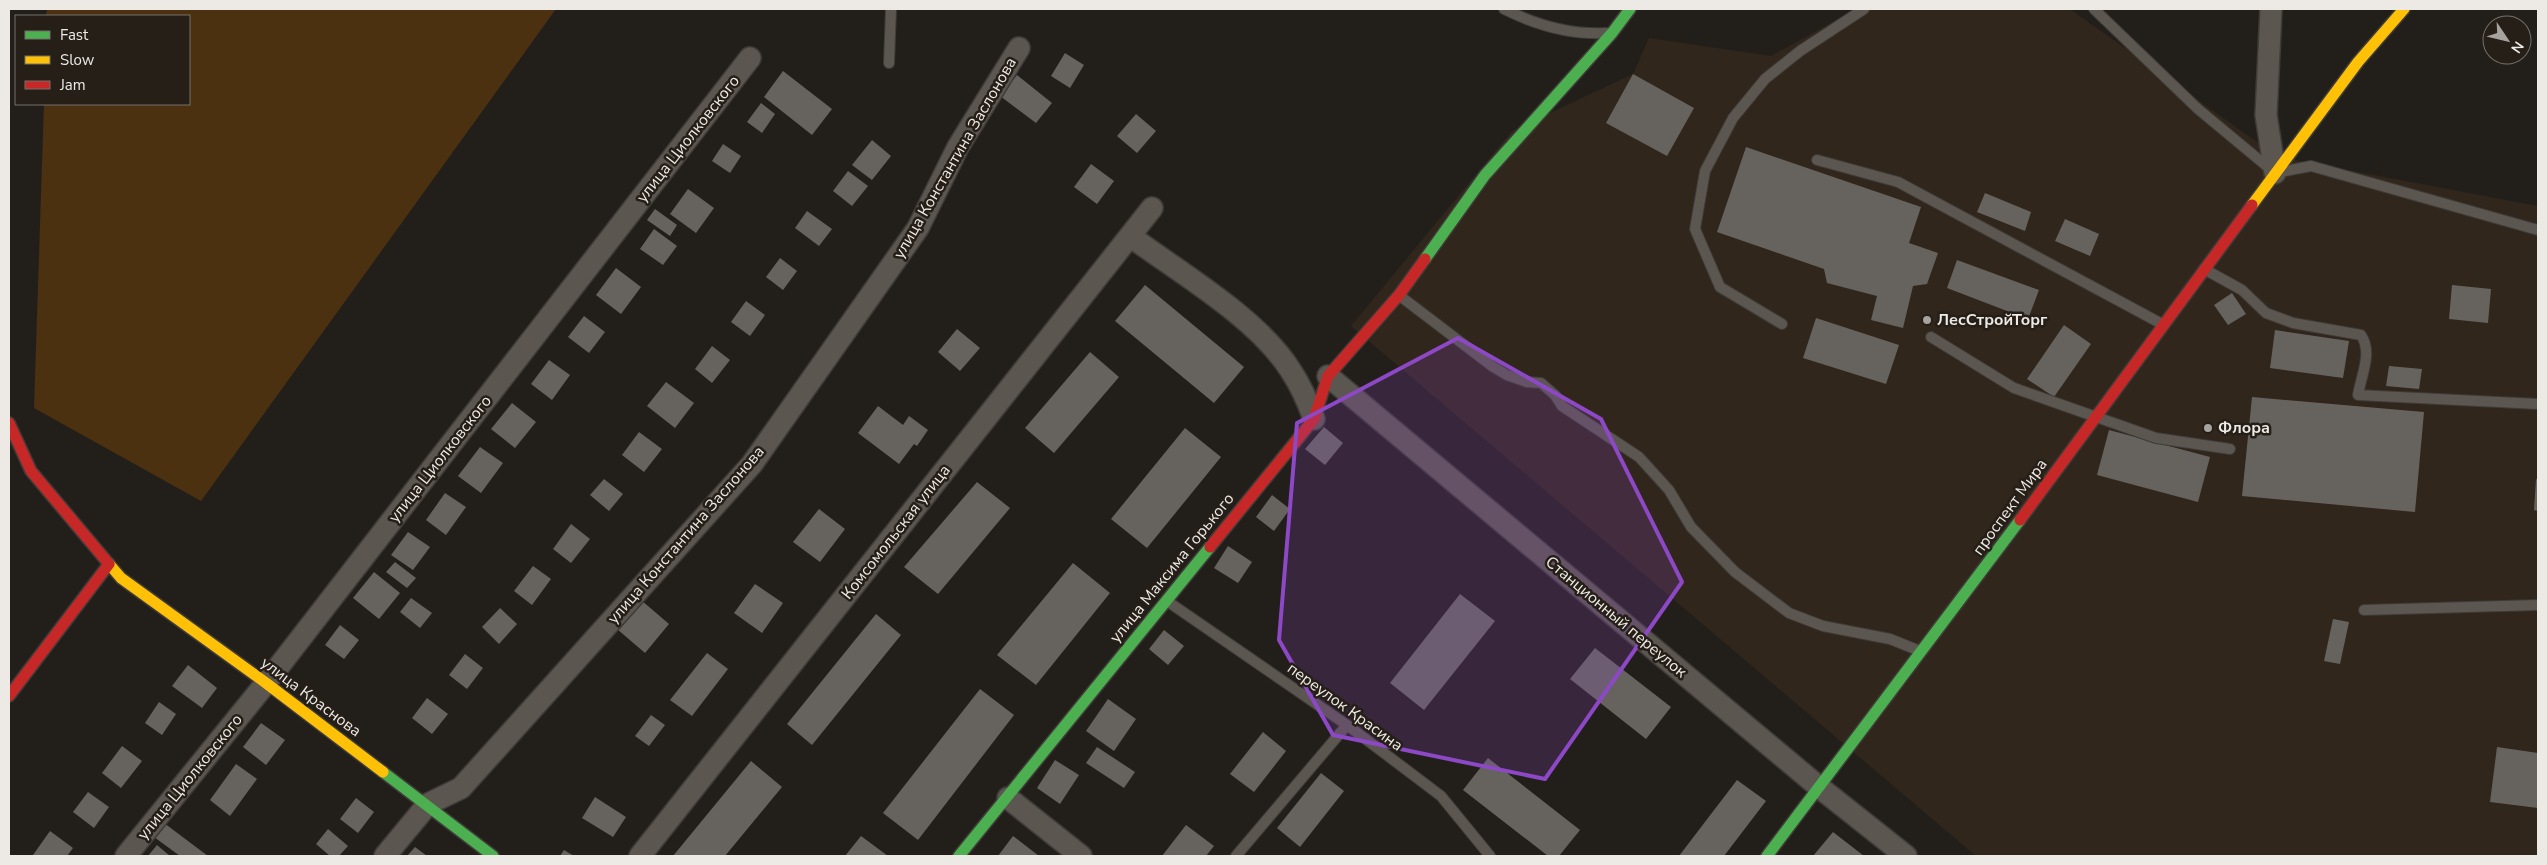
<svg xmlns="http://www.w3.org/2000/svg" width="2547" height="865" viewBox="0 0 2547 865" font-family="'Nunito Sans',sans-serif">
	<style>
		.built { fill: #30261c }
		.green { fill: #4c3111 }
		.building { fill: #66635f }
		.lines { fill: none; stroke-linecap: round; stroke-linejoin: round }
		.lane-casing { stroke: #3e3b38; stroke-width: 12 }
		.street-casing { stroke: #3e3b38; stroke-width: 24 }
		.fast-casing { stroke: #3e3b38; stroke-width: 14 }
		.slow-casing { stroke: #3e3b38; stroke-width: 14 }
		.jam-casing { stroke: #3e3b38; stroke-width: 14 }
		.lane { stroke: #5c5651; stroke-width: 10 }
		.street { stroke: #5c5651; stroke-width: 21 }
		.fast { stroke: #4caf50; stroke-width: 11 }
		.slow { stroke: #ffc107; stroke-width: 11 }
		.jam { stroke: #c62828; stroke-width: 11 }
		.marked { fill: #8c48c5; fill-opacity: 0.2; stroke: #8c48c5; stroke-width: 4; stroke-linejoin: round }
		.poi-dot { fill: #a6a29e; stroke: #251f18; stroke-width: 2 }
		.labels { text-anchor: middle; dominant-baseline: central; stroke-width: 5; stroke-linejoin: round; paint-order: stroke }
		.street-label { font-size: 16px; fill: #ede9e4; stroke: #251f18 }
		.poi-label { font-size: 16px; font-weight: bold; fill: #ede9e4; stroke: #251f18; text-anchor: start }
	</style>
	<rect width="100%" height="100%" fill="#221f1b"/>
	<path class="built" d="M1856,9H2070L2278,157L2538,206V856H1976L1351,326L1512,131L1633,74L1649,38L1771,56Z"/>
	<path class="green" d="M47,9H556L201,501L34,408L44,104H189V16H46Z"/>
	<path class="building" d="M1065,53L1084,65L1070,88L1051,76Z
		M783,71L832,109L812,135L764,97Z
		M1633,74L1694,108L1667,156L1606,123Z
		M1017,75L1052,103L1036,123L1000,96Z
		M761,103L775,114L762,133L747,122Z
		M1136,114L1156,131L1137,153L1117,136Z
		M872,140L891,156L872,180L852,165Z
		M723,144L741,156L730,173L712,161Z
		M1746,147L1921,207L1909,243L1938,253L1927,284L1913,286L1903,328L1871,320L1877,296L1827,283L1824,269L1717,232Z
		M1091,164L1114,181L1097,204L1074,187Z
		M848,171L868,186L852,206L833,191Z
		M688,189L714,208L696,233L670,214Z
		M1985,193L2031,212L2025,231L1977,212Z
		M655,209L677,225L670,236L647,220Z
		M807,211L832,229L819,246L795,228Z
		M2065,219L2099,234L2090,256L2055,241Z
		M654,229L677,246L663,265L640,249Z
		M780,258L797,271L783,290L766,277Z
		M1957,260L2039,290L2028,319L1947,288Z
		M616,268L641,287L621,314L596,295Z
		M1145,285L1244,367L1214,403L1115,321Z
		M2452,285L2491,289L2488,323L2449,319Z
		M2232,293L2246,314L2228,325L2214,305Z
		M746,301L765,315L750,336L731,322Z
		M584,316L605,332L589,353L568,337Z
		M1816,318L1899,345L1886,384L1803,358Z
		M2064,325L2091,344L2054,397L2027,379Z
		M957,329L980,348L960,371L938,352Z
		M2275,330L2349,341L2343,378L2270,368Z
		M712,346L730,360L712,383L695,369Z
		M1090,352L1119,377L1054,453L1025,428Z
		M549,360L570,375L552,400L531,384Z
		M2389,366L2422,369L2419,389L2386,386Z
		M666,382L694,403L675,428L647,406Z
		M2252,397L2424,412L2415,512L2242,496Z
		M512,403L536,422L515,448L491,429Z
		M878,406L903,425L909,416L928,430L917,446L914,444L899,464L858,433Z
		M1324,427L1343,443L1325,465L1305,449Z
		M1185,428L1221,457L1147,548L1111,519Z
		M2109,430L2210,457L2198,502L2097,475Z
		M639,432L662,449L644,472L622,455Z
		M480,447L503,463L481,493L458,476Z
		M604,479L623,494L609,511L590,495Z
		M2536,479L2538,480V511L2534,510Z
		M977,482L1010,508L938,594L904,567Z
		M445,493L466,507L446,535L426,520Z
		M1272,495L1290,509L1274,531L1256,517Z
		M819,509L845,529L820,562L793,542Z
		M571,524L590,539L571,563L553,549Z
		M408,532L430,547L413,570L391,555Z
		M1228,546L1252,562L1238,583L1214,568Z
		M395,562L416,578L407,588L386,572Z
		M1073,563L1110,593L1036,685L997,655Z
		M533,566L551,579L532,605L514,591Z
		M374,572L400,593L379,619L353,598Z
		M755,584L783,603L762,633L734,613Z
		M1460,594L1495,621L1424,710L1390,683Z
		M411,598L432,613L420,628L400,612Z
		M641,600L669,624L645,653L617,629Z
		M500,608L517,624L499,644L482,627Z
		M876,614L901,635L812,745L787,724Z
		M2333,619L2349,622L2340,664L2324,661Z
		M340,625L359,640L344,659L325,645Z
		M1164,630L1184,646L1168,665L1149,649Z
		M1595,648L1671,707L1646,739L1570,679Z
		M707,653L728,669L692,716L670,700Z
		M465,654L483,668L467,689L449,675Z
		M188,665L217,688L202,708L172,686Z
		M980,689L1014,715L918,840L883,813Z
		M427,698L448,714L432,734L412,718Z
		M1108,699L1136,719L1114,751L1086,731Z
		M159,702L176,714L162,735L145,723Z
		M651,715L665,725L649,746L635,736Z
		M261,723L285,740L266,765L243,747Z
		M1263,732L1286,751L1254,792L1230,774Z
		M122,746L142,761L121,788L102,773Z
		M1097,747L1135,772L1124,788L1086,763Z
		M2497,747L2538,753V808L2490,802Z
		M1488,758L1580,830L1559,856H1548L1463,790Z
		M1055,760L1079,775L1060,804L1037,788Z
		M751,761L782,787L725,856H673Z
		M236,764L257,779L230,816L210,800Z
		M1321,773L1344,791L1300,847L1277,828Z
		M1737,780L1766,801L1724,856H1679Z
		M88,792L109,807L94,828L73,812Z
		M595,797L626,817L613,837L582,818Z
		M356,798L374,812L358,833L340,819Z
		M164,823L208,856H180L154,837Z
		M1186,825L1214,846L1206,856H1162Z
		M328,829L348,846L339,856H330L316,844Z
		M50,831L73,848L67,856L33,855Z
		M1833,832L1864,856H1813Z
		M861,836L888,856H845Z
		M1013,836L1039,856H998Z
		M157,845L170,856H148Z
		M415,847L427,856H407Z
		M564,850L574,856H560Z"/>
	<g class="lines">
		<defs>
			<path id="lane" d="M1504,9C1536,25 1570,35 1606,33
				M2094,9L2198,109L2275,173L2311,166L2538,230
				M889,63L891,9
				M1817,160L1898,182L2162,324
				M2204,269L2242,290L2266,313L2293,323L2361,335C2373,353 2361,375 2358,395L2538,404
				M1400,296L1492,366L1507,375L1527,382L1541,383L1555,395L1562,406L1639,457L1669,490L1691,527L1735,572L1789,613L1823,626L1890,639L1920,651
				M1782,324L1720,287L1695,229L1705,171L1733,118L1765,79L1800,51L1864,9
				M1931,337L2014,388L2156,438L2230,449
				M1167,601L1347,725L1441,796L1490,856
				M2364,610L2538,605
				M1236,856L1347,725"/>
			<path id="street" d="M2271,9L2266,115L2275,173
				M1130,236C1180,273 1258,318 1291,371C1301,386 1308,402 1314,419
				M1328,376L1819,787L1906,856
				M1008,798L1081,856
				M126,856L266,683L750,58
				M385,856L428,804L461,788L752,464L918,228L958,147L1019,48
				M640,856L1152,208"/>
			<path id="fast" d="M1425,259L1485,175L1612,33L1630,9
				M383,772L493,856
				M959,856L1210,547
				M1767,856L2020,520"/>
			<path id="slow" d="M2252,205L2358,62L2404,9
				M109,564L121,578L266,683L383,772"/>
			<path id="jam" d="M9,423L31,471L109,564L9,696
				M2020,520L2252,205
				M1210,547L1314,419L1328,376L1399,295L1425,259"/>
		</defs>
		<use href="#lane" class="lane-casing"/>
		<use href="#street" class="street-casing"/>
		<use href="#fast" class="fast-casing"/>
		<use href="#slow" class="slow-casing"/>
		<use href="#jam" class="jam-casing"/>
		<use href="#lane" class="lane"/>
		<use href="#street" class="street"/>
		<use href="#fast" class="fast"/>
		<use href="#slow" class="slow"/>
		<use href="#jam" class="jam"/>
	</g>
	<path class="marked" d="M1458,338L1601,419L1682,582L1545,779L1333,735L1279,640L1297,423Z"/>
	<g class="poi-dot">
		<circle cx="1927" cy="320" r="5"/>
		<circle cx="2208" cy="428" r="5"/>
	</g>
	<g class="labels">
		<g class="street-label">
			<text transform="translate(688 139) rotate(-52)">улица Циолковского</text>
			<text transform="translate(955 158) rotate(-60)">улица Константина Заслонова</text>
			<text transform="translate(440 459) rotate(-52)">улица Циолковского</text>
			<text transform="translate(2010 507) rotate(-54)">проспект Мира</text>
			<text transform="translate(896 532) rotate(-52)">Комсомольская улица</text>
			<text transform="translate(686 535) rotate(-49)">улица Константина Заслонова</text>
			<text transform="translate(1172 568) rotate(-51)">улица Максима Горького</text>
			<text transform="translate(1616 617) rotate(40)">Станционный переулок</text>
			<text transform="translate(311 697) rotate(37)">улица Краснова</text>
			<text transform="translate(1345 707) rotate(36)">переулок Красина</text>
			<text transform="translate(190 777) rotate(-51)">улица Циолковского</text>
		</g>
		<g class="poi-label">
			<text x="1937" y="320">ЛесСтройТорг</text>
			<text x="2218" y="428">Флора</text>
		</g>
	</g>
	<rect width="2547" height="865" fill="none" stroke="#ede9e4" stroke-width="20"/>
	<rect x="15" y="15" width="175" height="90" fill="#251f18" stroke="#75706a"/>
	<rect x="25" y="31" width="25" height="8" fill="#4caf50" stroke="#75706a"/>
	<text x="60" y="40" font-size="15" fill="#ede9e4">Fast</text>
	<rect x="25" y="56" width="25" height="8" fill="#ffc107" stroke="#75706a"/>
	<text x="60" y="65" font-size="15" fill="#ede9e4">Slow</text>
	<rect x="25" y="81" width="25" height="8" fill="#c62828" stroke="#75706a"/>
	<text x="60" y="90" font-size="15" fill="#ede9e4">Jam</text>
	<g transform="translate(2507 40) rotate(125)"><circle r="24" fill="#251f18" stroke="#75706a"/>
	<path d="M0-4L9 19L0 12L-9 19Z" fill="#a6a29e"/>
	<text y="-8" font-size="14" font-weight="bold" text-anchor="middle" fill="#ede9e4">N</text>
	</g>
</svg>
